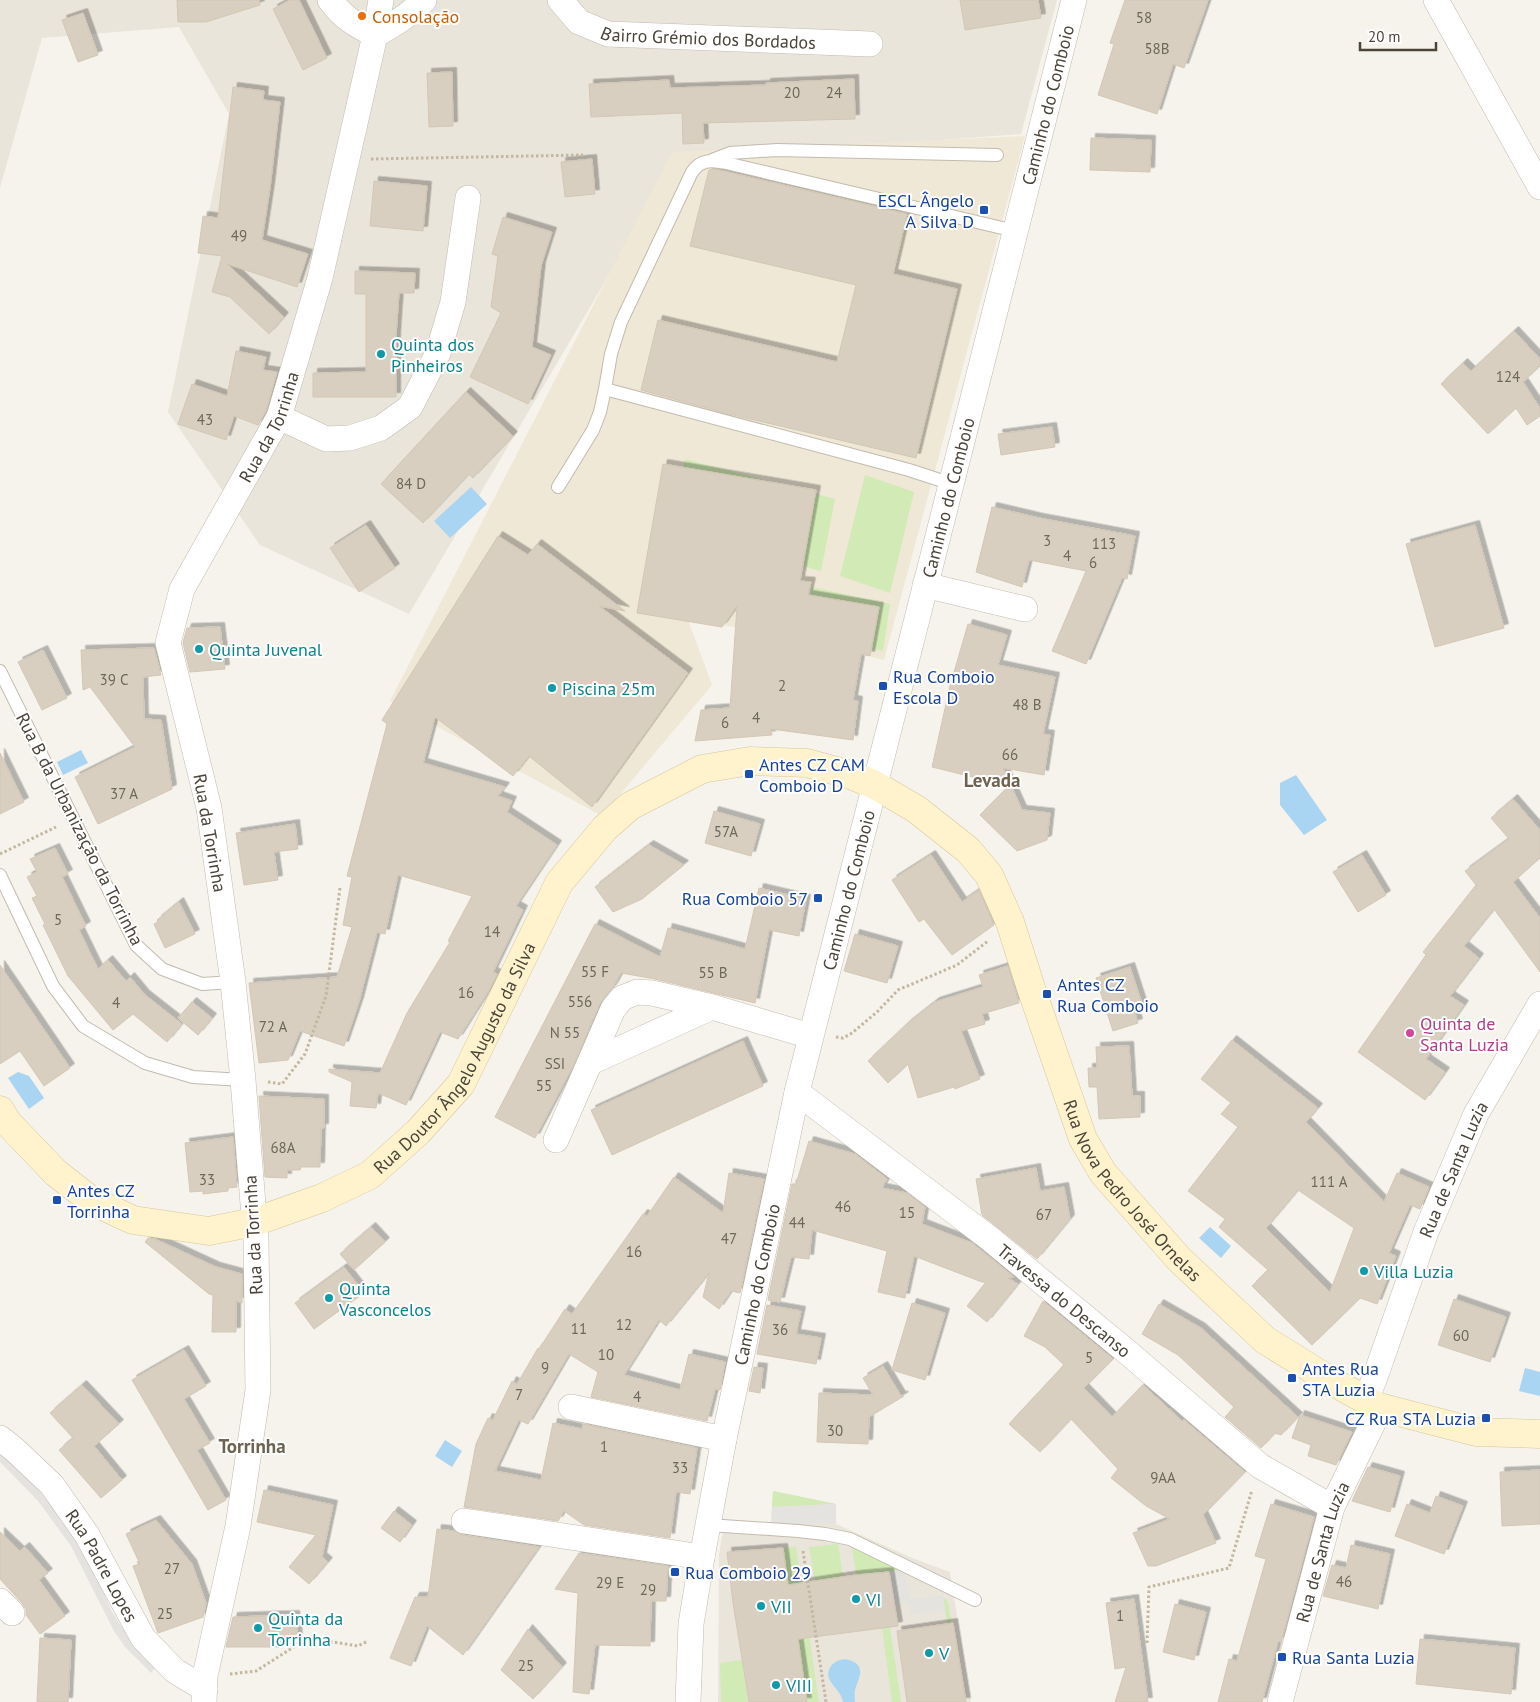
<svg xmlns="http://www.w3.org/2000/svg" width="1540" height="1702" viewBox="0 0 1540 1702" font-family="'PT Sans',sans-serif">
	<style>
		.residential { fill: #eae5da }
		.education { fill: #efe8d6 }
		.green { fill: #d2eab5 }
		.parking { fill: #e5e3e0 }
		.water { fill: #a9d4f2 }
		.building { fill: #d8cfc1; stroke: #d3c7b4; fill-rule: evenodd; filter: url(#shadow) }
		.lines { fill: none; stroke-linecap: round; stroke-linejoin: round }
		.lane-casing { stroke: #c2bbae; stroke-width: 14 }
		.street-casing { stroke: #c2bbae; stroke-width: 26 }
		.secondary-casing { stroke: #d6c79b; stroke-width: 29 }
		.path { stroke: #c4b79f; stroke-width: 3; stroke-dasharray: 2.5 2.5; stroke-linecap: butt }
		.lane { stroke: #fff; stroke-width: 12 }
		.street { stroke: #fff; stroke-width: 25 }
		.secondary { stroke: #fff3cd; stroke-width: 28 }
		.food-dot { fill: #e8710a; stroke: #fff; stroke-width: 2 }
		.transit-dot { fill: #1a4fb4; stroke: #fff; stroke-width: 2 }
		.culture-dot { fill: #0f9aa8; stroke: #fff; stroke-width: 2 }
		.hotel-dot { fill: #d1479c; stroke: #fff; stroke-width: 2 }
		.labels { text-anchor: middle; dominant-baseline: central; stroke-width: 4; stroke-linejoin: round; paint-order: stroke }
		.number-label { font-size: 15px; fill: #6e675b }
		.food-label { font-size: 18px; fill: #c56008; stroke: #fff; text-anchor: start }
		.street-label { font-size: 18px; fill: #4b4439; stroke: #fff }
		.transit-label { font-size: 18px; fill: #164399; stroke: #fff; text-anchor: start }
		.culture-label { font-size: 18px; fill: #0d838f; stroke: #fff; text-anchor: start }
		.hotel-label { font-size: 18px; fill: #b23c85; stroke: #fff; text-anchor: start }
		.neighbourhood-label { font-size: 19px; font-weight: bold; fill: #6e6250; stroke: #fff }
	</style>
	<defs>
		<filter id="shadow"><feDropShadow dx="4.5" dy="-4.5" stdDeviation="0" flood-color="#0004"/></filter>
	</defs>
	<rect width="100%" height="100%" fill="#f6f3ec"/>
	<path class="residential" d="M0,0H1057L1021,134L677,160L409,614L260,545L168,412L229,114L179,27L42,38L0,188Z
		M773,1491L836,1504V1524L912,1558L950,1572L971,1702H718L719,1554L725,1520L771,1525Z"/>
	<path class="education" d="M1025,136L884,660L789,635L688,620L712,685L602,816L390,701L672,152Z"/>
	<path class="green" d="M685,459L835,499L821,571L671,532Z
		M865,475L914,492L890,593L840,576Z
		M812,587L890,604L883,651L804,634Z
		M773,1491L836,1504L772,1507Z
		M838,1544L843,1577L815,1581L809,1547Z
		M796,1547L819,1702H806L783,1548Z
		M852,1547L904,1570L856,1575Z
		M943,1597L948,1602L957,1653L952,1654Z
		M890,1627L901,1702H892L882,1628Z
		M742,1660L748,1702H721L720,1663Z"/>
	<path class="parking" d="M0,1453L32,1482L68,1525L96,1574L111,1610L121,1626L132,1641L156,1667L151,1673L125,1647L114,1631L71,1546L38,1501L0,1462Z
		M836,1504V1523L771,1525L772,1507Z
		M904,1570L910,1599L943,1595L945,1610L911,1615L908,1601L894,1604L889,1572Z"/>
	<path class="water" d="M471,487L487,504L450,538L434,521Z
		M81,750L88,763L63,775L57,762Z
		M1296,775L1327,820L1304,835L1280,805V783Z
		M18,1072L29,1076L44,1098L29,1109L8,1078Z
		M1210,1227L1231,1246L1221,1258L1199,1238Z
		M1525,1368L1540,1372V1396L1519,1391Z
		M445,1440L462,1451L452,1467L435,1456Z
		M845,1659C868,1664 859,1676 855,1690C854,1694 855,1698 855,1702H843C842,1689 821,1681 831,1666C835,1661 840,1660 845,1659Z"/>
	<path class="building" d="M177,0H259L260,5L206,22H178Z
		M290,0H299L327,58L303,70L273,9Z
		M960,0H1038L1041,18L965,30Z
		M1125,0H1208L1184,68L1173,64L1157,114L1098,95L1114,44L1110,43Z
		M83,13L98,55L78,62L62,20Z
		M452,72L453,126L429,127L427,73Z
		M854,79L855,119L703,123L704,143L683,144L682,113L591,117L589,84L669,80L670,88L766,85V83Z
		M233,87L264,91L263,100L280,102L270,188L262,240L308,254L297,287L227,264L284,317L269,334L230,297L212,292L222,256L198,253L203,216L218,218Z
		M1091,138L1151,140L1150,172L1090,170Z
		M592,159L595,194L565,197L561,162Z
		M715,169L907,214L893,274L957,289L916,458L725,413L641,390L658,320L837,362L856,285L690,246L709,170Z
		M374,181L427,186L423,231L370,226Z
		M503,217L552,232L541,266L532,347L551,355L528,404L470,377L501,313L491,307L498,256L492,254Z
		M355,271L415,273L414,293H399L396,336V397H313V373L366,372V294H355Z
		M1514,331L1540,359V366L1523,382L1540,408V416L1527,425L1516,408L1488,434L1441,384L1463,363L1471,371Z
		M236,351L266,357L263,370L277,372L266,411L258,425L234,416L226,440L178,424L192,384L227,396Z
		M466,392L513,436L473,478L469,474L423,523L381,484Z
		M1052,427L1055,447L1001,455L998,434Z
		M663,464L816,490L800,581L811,582L808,595L879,607L870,656L861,654L853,700L858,701L853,740L771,729L772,735L695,741L701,710L730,708L737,606L722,627L637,613Z
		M992,507L1039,518L1135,536L1127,579L1122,578L1086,664L1052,651L1086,571L1029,560L1022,587L976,572Z
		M366,525L395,568L359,592L330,548Z
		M1475,525L1504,628L1435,647L1406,544Z
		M498,536L528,555L537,544L625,611L599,606L688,673L592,807L529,756L513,776L435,717L423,763L505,787L498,796L512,801L507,812L557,845L516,906L523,910L493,972L497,974L488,992L458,1039L440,1032L406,1105L378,1093L376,1108L350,1106L352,1082L329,1072V1069L380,1073L407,1013L450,942L448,941L472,896L398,875L385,934L377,932L359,1002L344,1046L300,1031L288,1060L259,1063L249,983L337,977L352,927L343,925L352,877L347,876L387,724L382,720Z
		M968,624L1007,635L998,665L1055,677L1043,734L1050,735L1044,775L1003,768L1022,810L1050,813L1047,840L1017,851L980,815L1009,786L932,767L950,686Z
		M220,627L225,669L190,672L183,643L187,628Z
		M154,648L161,675L143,677L144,719L161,720L172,789L98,824L75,777L135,747L90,687L83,690L81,650Z
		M43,650L67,698L42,710L18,662Z
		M0,753L24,802L0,814Z
		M1513,799L1540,830V858L1513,882L1540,918V972L1494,909L1464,946L1479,958L1450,996L1464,1005L1426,1059L1445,1072L1425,1100L1358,1052L1426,955L1423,952L1476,885L1465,871L1509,839L1491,818Z
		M714,811L760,824L751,856L705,843Z
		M295,824L298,849L274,852L278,880L244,885L236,833Z
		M649,845L684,865L642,899L613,912L595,887Z
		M55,848L68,874L62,877L86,926L79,930L98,969L108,960L126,981L130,977L145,995L182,1024L167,1042L133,1014L113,1030L68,976L43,925L45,924L32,898L37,896L27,877L37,872L30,859Z
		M931,855L962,902L979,890L994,925L952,955L924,919L919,922L892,880Z
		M1362,855L1386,895L1358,912L1333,872Z
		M759,888L806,899L799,936L769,930L755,1003L655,979L621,973L613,987L600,1003L573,1066L535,1138L495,1117L595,924L660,957L668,928L745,949Z
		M179,902L195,934L165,948L154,924L158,922L157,920Z
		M855,934L898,946L887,983L844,971Z
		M0,965L70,1068L44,1086L20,1051L0,1064Z
		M1008,966L1019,1003L982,1014L985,1024L961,1031L980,1079L955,1089L954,1087L918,1098L908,1064L888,1083L868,1061L907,1024L935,1002L983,987L979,975Z
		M1130,967L1143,1007L1134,1010L1138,1023L1113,1031L1096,978Z
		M192,1002L212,1018L198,1035L178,1018Z
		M1232,1040L1318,1108L1306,1122L1384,1202L1397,1173L1429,1187L1420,1209L1410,1205L1389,1253L1396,1256L1377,1304L1360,1298L1312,1345L1252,1286L1268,1270L1219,1227L1225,1219L1188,1191L1238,1127L1221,1114L1231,1103L1201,1079ZM1298,1190L1354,1228L1330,1292L1266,1228Z
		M743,1041L763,1086L612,1155L591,1110Z
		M1129,1046L1132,1096H1140V1117L1099,1119L1097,1087H1089L1088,1068H1097L1096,1047Z
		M259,1096L324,1099V1128H321L320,1167H301L300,1170H287V1178L265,1177Z
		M233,1137L237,1187L228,1188V1191L203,1194V1191L190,1192L185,1143Z
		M809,1141L855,1154L887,1179L882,1188L907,1193L925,1207L922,1224L972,1243L1014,1277L1008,1278L1018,1284L987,1322L967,1306L986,1282H982L914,1256L905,1298L878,1292L887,1251L812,1230L809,1259L791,1257L780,1302L768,1300L792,1184H796Z
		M1036,1168L1040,1191L1064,1187L1070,1219L1037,1259L982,1215L976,1179Z
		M729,1173L764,1179L740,1293L731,1291L719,1309L703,1297L709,1273L666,1326L659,1320L624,1375L680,1390L689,1354L725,1362L720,1390L715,1389L707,1421L591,1397L598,1372L569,1354L528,1424L519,1420L495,1471L541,1480L553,1423L582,1429L583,1424L697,1448L690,1494L676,1492L670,1538L584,1525L564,1511L558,1521L464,1507L476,1444L488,1418L493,1420L512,1381L517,1384L538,1348L539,1349L565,1309L572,1314L643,1214L647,1216L674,1177L723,1213Z
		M371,1227L385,1242L354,1270L340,1254Z
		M148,1238L155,1239L216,1267L242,1274V1303L236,1301V1332H212L213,1295L209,1294L145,1242Z
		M344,1267L364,1293L314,1329L295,1303Z
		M1454,1299L1506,1317L1490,1362L1438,1345Z
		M1043,1301L1113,1359L1084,1388L1112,1417L1143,1385L1182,1421L1184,1420L1245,1472L1203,1515L1216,1543L1156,1566H1148L1133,1533L1170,1519L1146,1506L1111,1478L1118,1469L1071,1419L1040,1452L1009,1424L1064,1365L1045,1347L1024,1336Z
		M912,1303L945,1313L925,1380L892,1370Z
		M1159,1304L1201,1328L1298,1417L1281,1435L1275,1433L1261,1448L1225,1417L1234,1407L1178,1355L1142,1334Z
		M767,1305L801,1311L796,1334L821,1338L816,1364L757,1354Z
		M184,1350L206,1386L184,1399L210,1443L197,1450L226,1500L208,1510L132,1380Z
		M883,1366L901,1396H904L869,1417L868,1444L817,1442L819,1393L873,1395L863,1378Z
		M754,1367L763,1368L760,1393L749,1391Z
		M82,1385L119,1424L94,1446L122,1480L101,1498L59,1450L73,1438L50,1413Z
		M1300,1415L1352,1432L1336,1465L1308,1456L1311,1445L1292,1438Z
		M1368,1467L1400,1476L1390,1512L1352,1501Z
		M1540,1470V1524L1502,1526L1500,1472Z
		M264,1490L333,1505L322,1557L328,1562L309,1584L289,1567L316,1535L257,1522Z
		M1436,1496L1463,1506L1444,1554L1395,1536L1407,1504L1430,1513Z
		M1271,1504L1314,1517L1281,1642L1278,1641L1262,1702H1218L1229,1659L1237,1661L1266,1559L1255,1556Z
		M394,1511L412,1525L400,1542L381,1528Z
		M156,1520L192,1564L206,1603L203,1617L158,1633L133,1566L140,1564L126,1534Z
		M437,1529L454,1531L462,1535L539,1547L463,1655L427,1626L411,1666L390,1658L415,1597H428Z
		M0,1532L20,1551L25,1547L48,1573L39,1580L65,1616L40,1634L26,1615V1609L22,1603L0,1579Z
		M1351,1545L1390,1554L1378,1609L1323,1596L1332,1565L1346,1568Z
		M783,1548L788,1585L856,1575L889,1572L898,1626L798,1639L807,1702H749L733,1603L727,1552Z
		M579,1553L668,1566L666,1601H651L650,1646L595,1645L589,1694L573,1692L578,1593L555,1589Z
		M1134,1599L1148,1702H1115L1126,1667L1115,1669L1106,1603Z
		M1175,1604L1206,1612L1194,1660L1163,1652Z
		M295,1615L298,1638H282L283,1647H226L233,1617Z
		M953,1623L966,1702H907L897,1631Z
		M528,1629L562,1667L533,1699L501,1670Z
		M40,1638L71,1640L68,1702H37Z
		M1420,1639L1515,1648L1511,1694L1416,1684Z"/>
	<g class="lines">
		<defs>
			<path id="lane" d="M712,160L730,153L777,150L997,155
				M605,389L611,354L621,322L692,172C701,159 712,160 726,163L1015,231
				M558,487L593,430L600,412L605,389L909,470L952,484
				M0,671L136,945L162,969L202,984L233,982
				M0,875L53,986L83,1026L145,1063L193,1077L243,1080
				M708,1525L798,1531L825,1534L850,1539L975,1600"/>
			<g id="street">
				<path d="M330,0C343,18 356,25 375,35C394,25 410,15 424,0"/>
				<path id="s1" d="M560,0L579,22L608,34L870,44"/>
				<path d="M1436,0L1540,187"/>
				<path d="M279,417L326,439L350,438L381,428L410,407L438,353L453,302L468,198"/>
				<path d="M925,585L1025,609"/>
				<path d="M591,1062L712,1007"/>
				<path id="s2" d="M797,1092L989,1238L1126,1351L1260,1466L1332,1507"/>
				<path d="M556,1140L613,1009L622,998L637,992L652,993L712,1007L810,1036"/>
				<path id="s3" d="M1365,1401L1374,1380L1426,1232L1476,1114L1540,1004"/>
				<path d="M571,1407L724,1439"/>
				<path id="s4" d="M0,1438L15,1450L52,1485L87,1535L143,1638L175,1671L205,1689"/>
				<path d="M464,1521L702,1557"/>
				<path d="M0,1601L12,1613"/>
				<path id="s5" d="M204,1702L205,1676L238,1526L258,1390L256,1241L243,1080L233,982L209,808L168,643L182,589L279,417L320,278L375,35L381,0"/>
				<path id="s6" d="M688,1702L691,1624L702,1557L724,1439L797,1092L1074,0"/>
				<path id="s7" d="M1280,1702L1332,1507L1374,1421L1379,1407"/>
			</g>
			<g id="secondary">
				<path id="s8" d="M0,1110L8,1123L56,1173L92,1201L133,1220L209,1231L254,1222L322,1198L370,1175L418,1132L461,1084L559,883L605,828L630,806L702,769L750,761L807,763L851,775L875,785L916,809L968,850L989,875L1010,922L1031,988L1083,1139L1103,1173L1179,1259L1265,1340L1331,1381L1379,1407L1476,1432L1540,1434"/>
			</g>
		</defs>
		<use href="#lane" class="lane-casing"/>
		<use href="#street" class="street-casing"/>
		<use href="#secondary" class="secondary-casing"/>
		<path class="path" d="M371,159L583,155
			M0,854L56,827
			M836,1037L843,1038L852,1033L877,1012L898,990L957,965L988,941
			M268,1082L282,1084L305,1054L326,996L340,888
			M803,1551L826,1702
			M1147,1643L1149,1587L1229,1568L1252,1490
			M230,1674L256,1671L308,1638L358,1646L368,1641"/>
		<use href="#lane" class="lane"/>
		<use href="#street" class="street"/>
		<use href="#secondary" class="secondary"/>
	</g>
	<circle class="food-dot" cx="362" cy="16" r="5"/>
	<g class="transit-dot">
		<rect x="979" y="205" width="10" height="10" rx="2.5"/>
		<rect x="878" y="681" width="10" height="10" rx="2.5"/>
		<rect x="744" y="769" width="10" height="10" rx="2.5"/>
		<rect x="813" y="893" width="10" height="10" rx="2.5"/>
		<rect x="1042" y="989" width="10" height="10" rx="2.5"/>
		<rect x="52" y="1195" width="10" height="10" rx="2.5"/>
		<rect x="1287" y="1373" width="10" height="10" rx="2.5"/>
		<rect x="1481" y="1413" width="10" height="10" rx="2.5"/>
		<rect x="670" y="1567" width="10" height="10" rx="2.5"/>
		<rect x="1277" y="1652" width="10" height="10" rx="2.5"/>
	</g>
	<g class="culture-dot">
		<circle cx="381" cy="354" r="5"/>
		<circle cx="199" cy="649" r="5"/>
		<circle cx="552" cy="688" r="5"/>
		<circle cx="1364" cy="1271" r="5"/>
		<circle cx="329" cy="1298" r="5"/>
		<circle cx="856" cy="1599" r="5"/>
		<circle cx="761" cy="1606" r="5"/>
		<circle cx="258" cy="1628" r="5"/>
		<circle cx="929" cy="1653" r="5"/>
		<circle cx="776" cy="1685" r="5"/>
	</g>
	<circle class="hotel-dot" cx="1410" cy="1033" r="5"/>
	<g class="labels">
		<g class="number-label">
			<text x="1144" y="17">58</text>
			<text x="1157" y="48">58B</text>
			<text x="792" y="92">20</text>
			<text x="834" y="92">24</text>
			<text x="239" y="235">49</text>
			<text x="1508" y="376">124</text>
			<text x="205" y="419">43</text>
			<text x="411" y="483">84 D</text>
			<text x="1047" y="540">3</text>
			<text x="1104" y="543">113</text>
			<text x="1067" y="555">4</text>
			<text x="1093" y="562">6</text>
			<text x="114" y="679">39 C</text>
			<text x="782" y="685">2</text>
			<text x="1027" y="704">48 B</text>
			<text x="756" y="717">4</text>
			<text x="725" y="722">6</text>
			<text x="1010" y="754">66</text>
			<text x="124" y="793">37 A</text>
			<text x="726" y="831">57A</text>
			<text x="58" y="919">5</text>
			<text x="492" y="931">14</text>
			<text x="595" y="971">55 F</text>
			<text x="713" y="972">55 B</text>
			<text x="466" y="992">16</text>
			<text x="580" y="1001">556</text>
			<text x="116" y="1002">4</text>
			<text x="273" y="1026">72 A</text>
			<text x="565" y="1032">N 55</text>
			<text x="555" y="1063">SSI</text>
			<text x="544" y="1085">55</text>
			<text x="283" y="1147">68A</text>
			<text x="207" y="1179">33</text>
			<text x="1329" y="1181">111 A</text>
			<text x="843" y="1206">46</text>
			<text x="907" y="1212">15</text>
			<text x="1044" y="1214">67</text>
			<text x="797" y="1222">44</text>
			<text x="729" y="1238">47</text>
			<text x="634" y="1251">16</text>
			<text x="624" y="1324">12</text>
			<text x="579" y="1328">11</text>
			<text x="780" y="1329">36</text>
			<text x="1461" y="1335">60</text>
			<text x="606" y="1354">10</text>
			<text x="1089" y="1357">5</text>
			<text x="545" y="1367">9</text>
			<text x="519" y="1394">7</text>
			<text x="637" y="1396">4</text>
			<text x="835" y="1430">30</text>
			<text x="604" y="1446">1</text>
			<text x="680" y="1467">33</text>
			<text x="1163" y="1477">9AA</text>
			<text x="172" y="1568">27</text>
			<text x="1344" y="1581">46</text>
			<text x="610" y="1582">29 E</text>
			<text x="648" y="1589">29</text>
			<text x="165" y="1613">25</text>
			<text x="1120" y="1615">1</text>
			<text x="526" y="1665">25</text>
		</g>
		<g class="food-label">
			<text x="372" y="16">Consolação</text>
		</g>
		<g class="street-label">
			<text stroke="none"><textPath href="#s1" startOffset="161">Bairro Grémio dos Bordados</textPath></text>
			<text stroke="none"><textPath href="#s6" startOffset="1639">Caminho do Comboio</textPath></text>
			<text stroke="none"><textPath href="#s5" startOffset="1312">Rua da Torrinha</textPath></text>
			<text stroke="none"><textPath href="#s6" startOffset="1234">Caminho do Comboio</textPath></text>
			<text transform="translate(80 829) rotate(63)">Rua B da Urbanização da Torrinha</text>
			<text transform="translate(210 833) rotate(80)">Rua da Torrinha</text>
			<text stroke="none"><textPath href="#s6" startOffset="829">Caminho do Comboio</textPath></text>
			<text stroke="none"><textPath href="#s8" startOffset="570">Rua Doutor Ângelo Augusto da Silva</textPath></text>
			<text stroke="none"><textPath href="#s3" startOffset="248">Rua de Santa Luzia</textPath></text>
			<text stroke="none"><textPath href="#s8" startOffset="1636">Rua Nova Pedro José Ornelas</textPath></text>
			<text transform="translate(253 1235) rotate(-93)">Rua da Torrinha</text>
			<text stroke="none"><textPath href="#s6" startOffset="424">Caminho do Comboio</textPath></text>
			<text stroke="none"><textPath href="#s2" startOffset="339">Travessa do Descanso</textPath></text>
			<text stroke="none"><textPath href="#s7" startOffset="156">Rua de Santa Luzia</textPath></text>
			<text stroke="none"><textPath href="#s4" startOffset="165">Rua Padre Lopes</textPath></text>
		</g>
		<g class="transit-label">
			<text x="974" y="200" text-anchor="end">ESCL Ângelo<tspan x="974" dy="21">A Silva D</tspan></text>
			<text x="893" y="676">Rua Comboio<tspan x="893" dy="21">Escola D</tspan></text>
			<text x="759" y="764">Antes CZ CAM<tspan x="759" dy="21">Comboio D</tspan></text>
			<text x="808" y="898" text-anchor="end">Rua Comboio 57</text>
			<text x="1057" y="984">Antes CZ<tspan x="1057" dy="21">Rua Comboio</tspan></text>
			<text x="67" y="1190">Antes CZ<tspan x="67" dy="21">Torrinha</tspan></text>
			<text x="1302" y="1368">Antes Rua<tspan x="1302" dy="21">STA Luzia</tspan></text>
			<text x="1476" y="1418" text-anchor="end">CZ Rua STA Luzia</text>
			<text x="685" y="1572">Rua Comboio 29</text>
			<text x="1292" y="1657">Rua Santa Luzia</text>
		</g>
		<g class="culture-label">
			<text x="391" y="344">Quinta dos<tspan x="391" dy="21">Pinheiros</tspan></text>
			<text x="209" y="649">Quinta Juvenal</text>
			<text x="562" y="688">Piscina 25m</text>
			<text x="1374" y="1271">Villa Luzia</text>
			<text x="339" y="1288">Quinta<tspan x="339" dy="21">Vasconcelos</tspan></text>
			<text x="866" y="1599">VI</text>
			<text x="771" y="1606">VII</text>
			<text x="268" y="1618">Quinta da<tspan x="268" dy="21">Torrinha</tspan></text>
			<text x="939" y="1653">V</text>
			<text x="786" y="1685">VIII</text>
		</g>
		<g class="hotel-label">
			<text x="1420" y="1023">Quinta de<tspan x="1420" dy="21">Santa Luzia</tspan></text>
		</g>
		<g class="neighbourhood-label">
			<text x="992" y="780">Levada</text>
			<text x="252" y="1446">Torrinha</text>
		</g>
	</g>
	<path d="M1360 42v8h76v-8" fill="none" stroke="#4b4439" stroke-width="2.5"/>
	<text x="1368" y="42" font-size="15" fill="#4b4439" stroke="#ffffff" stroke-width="4" paint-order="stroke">20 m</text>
</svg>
